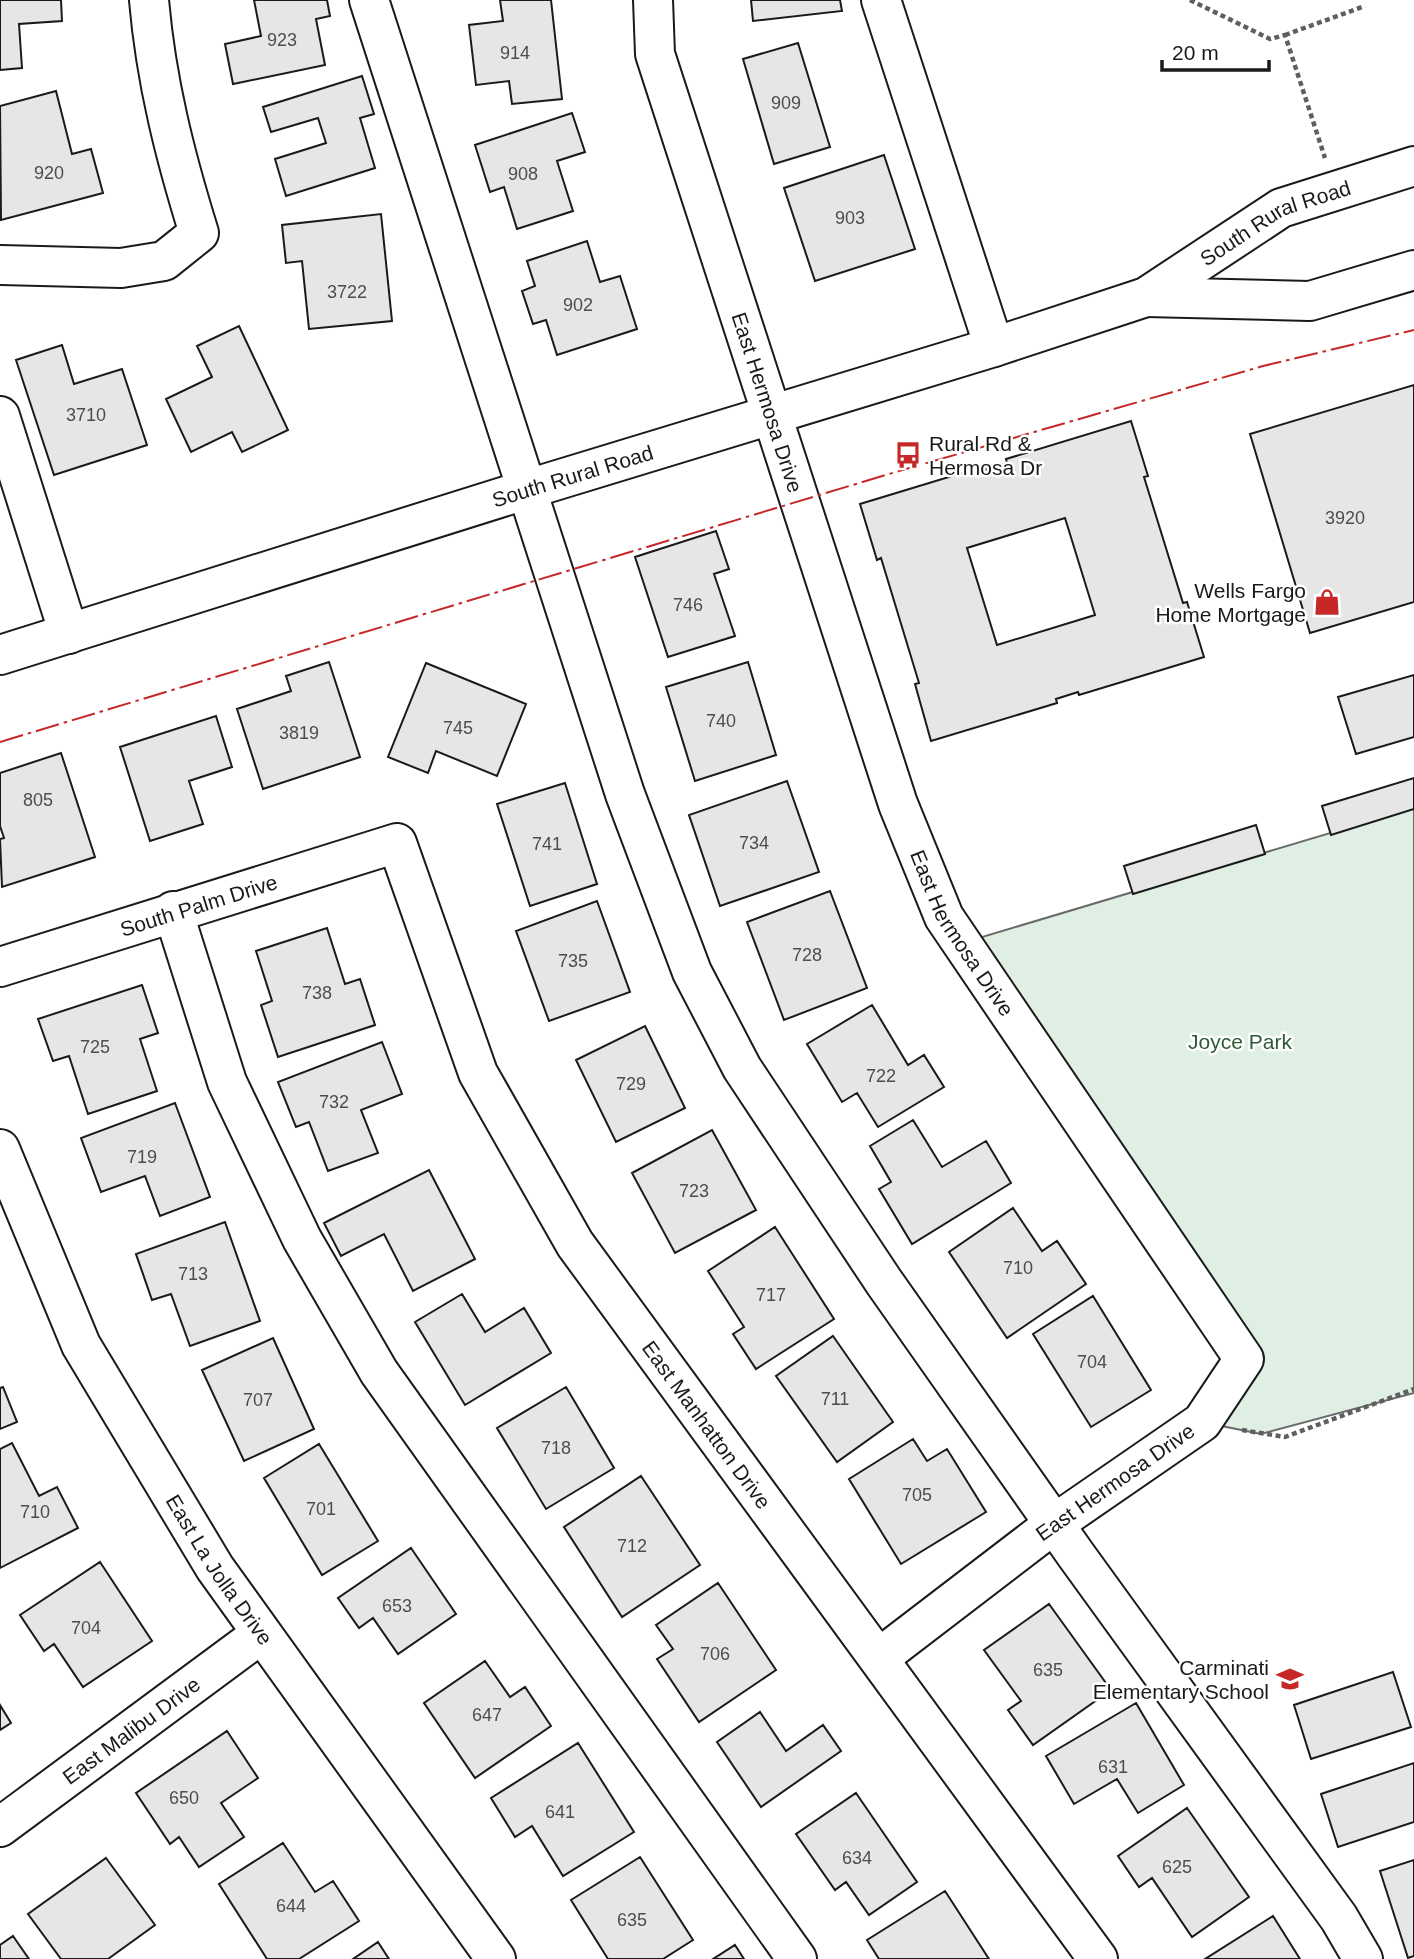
<svg xmlns="http://www.w3.org/2000/svg" width="1414" height="1959" viewBox="0 0 1414 1959" font-family="Arial,sans-serif">
	<style>
		.green { fill: #e0efe3; stroke: #6a6a6a; stroke-width: 2 }
		.building { fill: #e6e6e6; stroke: #1a1a1a; stroke-width: 2; fill-rule: evenodd }
		.lines { fill: none; stroke-linecap: round; stroke-linejoin: round }
		.minor-casing { stroke: #1a1a1a; stroke-width: 42 }
		.major-casing { stroke: #1a1a1a; stroke-width: 42 }
		.path { stroke: #5f5f5f; stroke-width: 4.5; stroke-dasharray: 5 3.5; stroke-linecap: butt }
		.minor { stroke: #fff; stroke-width: 38 }
		.major { stroke: #fff; stroke-width: 38 }
		.power { stroke: #c62828; stroke-width: 2; stroke-dasharray: 24 5 3.5 5; stroke-linecap: butt }
		.labels { text-anchor: middle; dominant-baseline: central; stroke-width: 5; stroke-linejoin: round; paint-order: stroke }
		.number-label { font-size: 18px; fill: #4d4d4d }
		.street-label { font-size: 21px; fill: #1a1a1a; stroke: #fff }
		.poi-label { font-size: 21px; fill: #1a1a1a; stroke: #fff; text-anchor: end }
		.park-label { font-size: 21px; fill: #2b5a34; stroke: #fff }
	</style>
	<rect width="100%" height="100%" fill="#fff"/>
	<path class="green" d="M1414,808V1393L1261,1434L1202,1422L1244,1358L962,943Z"/>
	<path class="building" d="M0,0H61L62,21L19,24L22,68L0,70Z
		M254,0H327L330,16L316,19L325,65L233,84L225,44L261,36Z
		M500,0H551L562,99L512,104L509,81L476,85L469,25L503,21Z
		M751,0H840L842,11L753,21Z
		M798,43L830,147L774,164L743,59Z
		M362,76L374,114L360,118L375,168L286,196L275,159L326,143L318,118L271,132L263,107Z
		M56,91L72,154L91,149L103,193L1,220L0,106Z
		M572,113L585,152L557,161L573,211L517,229L504,187L490,192L475,145Z
		M884,155L915,249L815,281L784,188Z
		M381,214L392,321L309,329L302,261L286,263L282,225Z
		M587,241L600,282L620,276L637,329L557,355L546,320L533,324L522,291L535,286L527,261Z
		M239,326L288,430L242,452L232,432L191,452L166,399L212,377L197,346Z
		M62,345L74,384L122,369L147,445L54,475L16,360Z
		M1414,385V602L1310,633L1250,434Z
		M1131,421L1148,476L1144,477L1183,603L1187,602L1204,657L1079,695L1078,692L1056,699L1057,703L931,741L915,684L919,683L881,558L877,560L860,504L985,466L986,470L1007,463L1006,459ZM1065,518L1095,615L997,645L967,548Z
		M716,531L729,569L714,574L735,636L668,657L635,557Z
		M329,662L360,757L263,789L237,709L291,691L286,676Z
		M748,662L776,755L695,781L666,687Z
		M426,663L526,704L497,776L436,751L428,773L388,757Z
		M1414,675V737L1356,754L1338,697Z
		M216,716L232,767L189,781L203,824L150,841L120,747Z
		M61,753L95,857L2,887L0,839L4,838L0,826V773Z
		M1414,778V809L1331,835L1322,806Z
		M787,781L819,872L720,906L689,815Z
		M565,783L597,884L530,906L497,804Z
		M1256,825L1265,854L1133,894L1124,866Z
		M830,891L867,988L784,1020L747,922Z
		M597,901L630,992L549,1021L516,931Z
		M327,928L345,984L360,979L375,1025L278,1057L261,1005L272,1001L256,951Z
		M142,985L158,1033L140,1039L157,1091L88,1114L69,1056L53,1061L38,1019Z
		M872,1005L908,1065L924,1055L944,1087L878,1127L857,1093L842,1102L807,1044Z
		M645,1026L685,1108L616,1142L576,1060Z
		M382,1042L402,1094L361,1110L378,1153L328,1171L309,1122L296,1127L278,1082Z
		M175,1103L210,1197L160,1216L145,1176L101,1192L81,1138Z
		M913,1120L942,1167L986,1141L1011,1183L912,1244L879,1189L891,1182L870,1146Z
		M712,1130L756,1210L675,1253L632,1173Z
		M429,1170L475,1259L413,1291L384,1234L341,1256L324,1223Z
		M1013,1208L1042,1251L1057,1241L1086,1284L1007,1338L949,1252Z
		M225,1222L260,1321L190,1346L171,1294L152,1300L136,1254Z
		M775,1227L834,1319L756,1369L733,1334L744,1327L708,1271Z
		M462,1294L485,1332L524,1308L551,1353L465,1405L415,1322Z
		M1093,1296L1151,1390L1091,1427L1033,1334Z
		M833,1336L893,1422L837,1462L776,1376Z
		M273,1338L314,1429L244,1461L202,1370Z
		M3,1387L17,1422L0,1429V1388Z
		M566,1387L614,1468L546,1509L497,1428Z
		M913,1439L927,1461L947,1449L986,1512L901,1564L849,1479Z
		M12,1443L39,1496L57,1487L78,1528L0,1568V1449Z
		M319,1444L378,1541L322,1575L264,1478Z
		M641,1476L700,1565L622,1617L564,1527Z
		M411,1548L456,1614L398,1654L373,1618L359,1628L338,1598Z
		M100,1562L152,1641L83,1687L54,1644L44,1651L20,1615Z
		M718,1583L776,1670L699,1722L657,1659L673,1649L656,1625Z
		M1049,1604L1111,1690L1033,1745L1008,1710L1021,1701L984,1650Z
		M485,1661L510,1697L525,1687L551,1726L475,1778L424,1703Z
		M1393,1672L1411,1727L1311,1759L1294,1705Z
		M1136,1703L1184,1785L1138,1813L1117,1779L1074,1804L1046,1756Z
		M0,1705L11,1723L0,1730Z
		M760,1712L786,1751L823,1725L841,1751L761,1807L717,1742Z
		M227,1731L258,1778L221,1803L244,1837L199,1867L179,1837L170,1844L136,1793Z
		M578,1743L634,1832L563,1876L532,1826L515,1837L491,1798Z
		M1414,1763V1822L1338,1847L1321,1794Z
		M856,1793L917,1882L869,1915L846,1882L835,1890L796,1834Z
		M1187,1808L1249,1897L1192,1937L1152,1878L1139,1887L1118,1856Z
		M283,1843L315,1892L333,1881L359,1921L299,1959H267L219,1884Z
		M640,1857L693,1940L663,1959H608L571,1900Z
		M106,1858L155,1925L108,1959H61L28,1914Z
		M1414,1860V1956L1408,1958L1380,1871Z
		M945,1891L989,1959H879L867,1940Z
		M1273,1916L1300,1959H1205Z
		M13,1936L29,1959H0V1945Z
		M378,1942L389,1959H353Z
		M735,1945L744,1959H713Z"/>
	<g class="lines">
		<defs>
			<g id="minor">
				<path d="M369,0L625,794L692,972L742,1068L884,1282L1076,1555L1339,1918L1363,1959"/>
				<path id="s1" d="M653,0L655,54L898,804L944,917L1244,1359L1202,1422L1054,1524L879,1658"/>
				<path d="M881,0L994,347"/>
				<path d="M0,265L121,268L164,261L199,233C175,156 156,81 149,0"/>
				<path d="M0,416L69,634"/>
				<path d="M173,911L227,1082L302,1239L379,1372L797,1959"/>
				<path id="s2" d="M0,967L397,843L478,1073L575,1244L1098,1959"/>
				<path id="s3" d="M0,1149L81,1345L215,1568L496,1959"/>
				<path id="s4" d="M0,1827L261,1634"/>
			</g>
			<g id="major">
				<path d="M1146,297L1310,301L1414,270"/>
				<path id="s5" d="M0,655L528,489L994,347L1146,297L1281,208L1414,166"/>
			</g>
		</defs>
		<use href="#minor" class="minor-casing"/>
		<use href="#major" class="major-casing"/>
		<path class="path" d="M1190,0L1270,39L1285,35L1325,158
			M1285,35L1365,6
			M1242,1430L1285,1437L1414,1389"/>
		<use href="#minor" class="minor"/>
		<use href="#major" class="major"/>
		<path class="power" d="M0,742L899,471L1263,366L1414,330"/>
	</g>
	<defs>
		<symbol id="bus-bare" viewBox="-9 -9 18 18"><path d="M-5-6H5V4H4V6H2V4H-2V6H-4V4H-5ZM-3.5-4V0h7V-4ZM-3.5 1.2v1.5H-2V1.2ZM2 1.2v1.5H3.5V1.2Z" fill="#c62828" stroke="#fff" stroke-width="2.5" paint-order="stroke"/></symbol>
		<symbol id="shop-bare" viewBox="-9 -9 18 18"><path d="M-5-2.5h2.3a2.7 3.5 0 0 1 5.4 0H5L5.5 6h-11ZM-1.5-2.5h3a1.5 2.3 0 0 0-3 0Z" fill="#c62828" stroke="#fff" stroke-width="2.5" paint-order="stroke"/></symbol>
		<symbol id="school-bare" viewBox="-9 -9 18 18"><path d="M0-5L7-2L0 1L-7-2ZM-4 1L0 2.5L4 1V4Q0 6-4 4Z" fill="#c62828" stroke="#fff" stroke-width="2.5" paint-order="stroke"/></symbol>
	</defs>
	<g fill-rule="evenodd">
		<use href="#bus-bare" x="889" y="436" width="38" height="38"/>
		<use href="#shop-bare" x="1308" y="583" width="38" height="38"/>
		<use href="#school-bare" x="1271" y="1660" width="38" height="38"/>
	</g>
	<g class="labels">
		<g class="number-label">
			<text x="282" y="40">923</text>
			<text x="515" y="53">914</text>
			<text x="786" y="103">909</text>
			<text x="49" y="173">920</text>
			<text x="523" y="174">908</text>
			<text x="850" y="218">903</text>
			<text x="347" y="292">3722</text>
			<text x="578" y="305">902</text>
			<text x="86" y="415">3710</text>
			<text x="1345" y="518">3920</text>
			<text x="688" y="605">746</text>
			<text x="721" y="721">740</text>
			<text x="458" y="728">745</text>
			<text x="299" y="733">3819</text>
			<text x="38" y="800">805</text>
			<text x="754" y="843">734</text>
			<text x="547" y="844">741</text>
			<text x="807" y="955">728</text>
			<text x="573" y="961">735</text>
			<text x="317" y="993">738</text>
			<text x="95" y="1047">725</text>
			<text x="881" y="1076">722</text>
			<text x="631" y="1084">729</text>
			<text x="334" y="1102">732</text>
			<text x="142" y="1157">719</text>
			<text x="694" y="1191">723</text>
			<text x="1018" y="1268">710</text>
			<text x="193" y="1274">713</text>
			<text x="771" y="1295">717</text>
			<text x="1092" y="1362">704</text>
			<text x="835" y="1399">711</text>
			<text x="258" y="1400">707</text>
			<text x="556" y="1448">718</text>
			<text x="917" y="1495">705</text>
			<text x="321" y="1509">701</text>
			<text x="35" y="1512">710</text>
			<text x="632" y="1546">712</text>
			<text x="397" y="1606">653</text>
			<text x="86" y="1628">704</text>
			<text x="715" y="1654">706</text>
			<text x="1048" y="1670">635</text>
			<text x="487" y="1715">647</text>
			<text x="1113" y="1767">631</text>
			<text x="184" y="1798">650</text>
			<text x="560" y="1812">641</text>
			<text x="857" y="1858">634</text>
			<text x="1177" y="1867">625</text>
			<text x="291" y="1906">644</text>
			<text x="632" y="1920">635</text>
		</g>
		<g class="street-label">
			<text stroke="none"><textPath href="#s5" startOffset="1351">South Rural Road</textPath></text>
			<text stroke="none"><textPath href="#s1" startOffset="420">East Hermosa Drive</textPath></text>
			<text stroke="none"><textPath href="#s5" startOffset="600">South Rural Road</textPath></text>
			<text stroke="none"><textPath href="#s2" startOffset="208">South Palm Drive</textPath></text>
			<text stroke="none"><textPath href="#s1" startOffset="987">East Hermosa Drive</textPath></text>
			<text stroke="none"><textPath href="#s2" startOffset="1080">East Manhatton Drive</textPath></text>
			<text transform="translate(1115 1482) rotate(-35)">East Hermosa Drive</text>
			<text stroke="none"><textPath href="#s3" startOffset="476">East La Jolla Drive</textPath></text>
			<text stroke="none"><textPath href="#s4" startOffset="163">East Malibu Drive</textPath></text>
		</g>
		<g class="poi-label">
			<text x="929" y="443" text-anchor="start">Rural Rd &amp;<tspan x="929" dy="24">Hermosa Dr</tspan></text>
			<text x="1306" y="590">Wells Fargo<tspan x="1306" dy="24">Home Mortgage</tspan></text>
			<text x="1269" y="1667">Carminati<tspan x="1269" dy="24">Elementary School</tspan></text>
		</g>
		<g class="park-label">
			<text x="1240" y="1041">Joyce Park</text>
		</g>
	</g>
	<path d="M1162 60v10h107v-10" fill="none" stroke="#1a1a1a" stroke-width="3.5"/>
	<text x="1172" y="60" font-size="21" fill="#1a1a1a" stroke="#ffffff" stroke-width="5" paint-order="stroke">20 m</text>
</svg>
